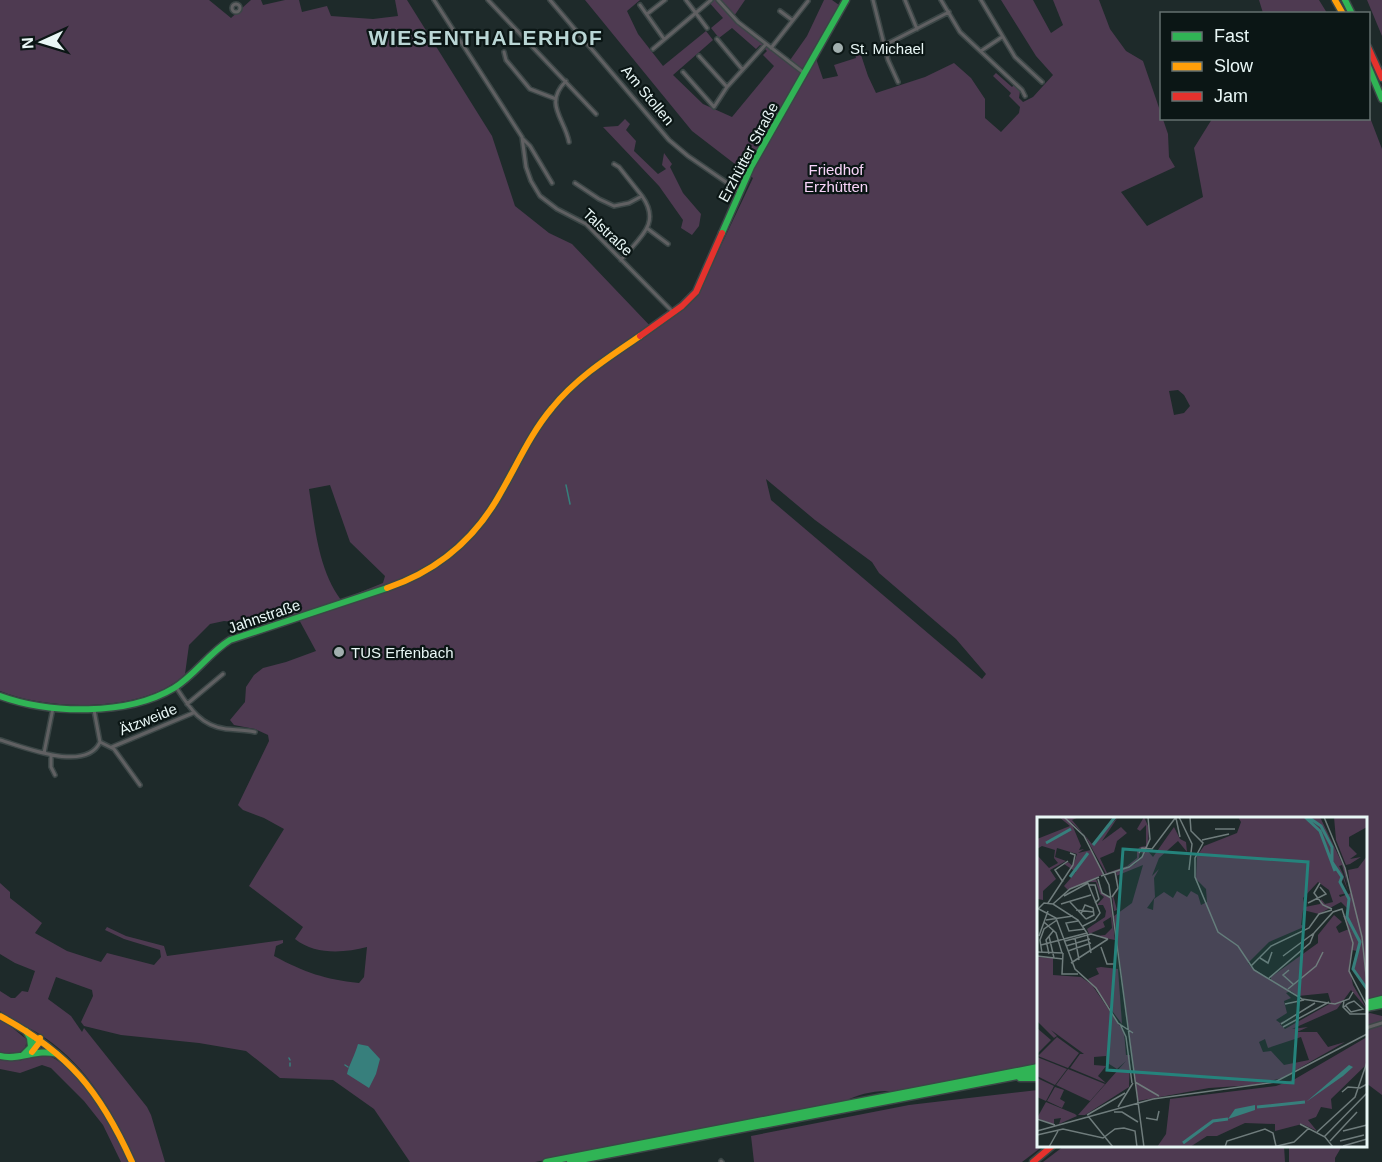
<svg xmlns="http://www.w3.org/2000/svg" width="1382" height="1162" viewBox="0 0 1382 1162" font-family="Helvetica,sans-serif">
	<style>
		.green { fill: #4e3a51; fill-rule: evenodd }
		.water { fill: #377f7c }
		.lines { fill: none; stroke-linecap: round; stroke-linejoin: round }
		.stream { stroke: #377f7c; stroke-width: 1.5 }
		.street-casing { stroke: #3b4646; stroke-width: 6 }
		.fast-casing { stroke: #3b4646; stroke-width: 9 }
		.slow-casing { stroke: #3b4646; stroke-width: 9 }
		.jam-casing { stroke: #3b4646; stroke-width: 9 }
		.street { stroke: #606062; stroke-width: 3 }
		.fast { stroke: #30b455; stroke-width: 6 }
		.slow { stroke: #ff9f0a; stroke-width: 6 }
		.jam { stroke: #e5322d; stroke-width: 6 }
		.poi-dot { fill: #a2afaf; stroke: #0b1615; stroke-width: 2 }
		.labels { text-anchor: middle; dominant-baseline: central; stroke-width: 4.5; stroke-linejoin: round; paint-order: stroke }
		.poi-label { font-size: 15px; fill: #e9f7f6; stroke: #0b1615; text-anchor: start }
		.street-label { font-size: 15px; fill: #e9f7f6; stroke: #0b1615 }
		.park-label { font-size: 15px; fill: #f8d4f9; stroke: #0b1615 }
		.district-label { font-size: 21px; font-weight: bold; letter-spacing: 1.5px; fill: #bad6d5; stroke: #0b1615 }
		.inset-river { fill: none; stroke: #377f7c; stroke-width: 3 }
		.inset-road { fill: none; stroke: #6f7c7c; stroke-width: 1.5 }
		.view { fill: #25837c; fill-opacity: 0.15; stroke: #25837c; stroke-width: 3 }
		.inset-edge { fill: none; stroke: #e9f7f6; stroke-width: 3 }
	</style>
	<rect width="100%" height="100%" fill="#1e2a2a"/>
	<path class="green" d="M0,0H209L231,18L251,0H261L263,5L285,0H299L302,12L327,6L331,16L373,19L398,16L395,0H407L492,136L515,206L549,233L572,244L654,330L680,311L699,292L753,178L745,172L738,185L732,184V178L744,171L692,131L585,0H640L627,11L638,34L663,66L706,31L713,40L673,75L703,104L732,117L774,66L763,55L767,51L765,49L767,47L788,63L807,36L824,0H832L839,5L813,50L823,79L838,76L834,65L856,58L853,47L858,46L868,76L876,93L925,77L954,63L971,78L985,99V118L1001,132L1019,113L1020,107L1009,96L1011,93L993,76L996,73L1012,87L1014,85L1020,91L1019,98L1023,102L1033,97L1053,75L1036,56L1001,0H1033L1051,33L1063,25L1053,0H1099L1110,29L1126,51L1143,61L1168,134L1169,157L1175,167L1121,192L1147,226L1203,197L1194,148L1212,119L1368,118L1369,115L1382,149V995L1366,1000V818H1038V1064L894,1092C881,1089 858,1094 846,1101L535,1162H410L374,1109L333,1080L280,1078L246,1051L199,1043L121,1035L84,1026L81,1022L93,996L92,990L56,977L48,999L71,1016L82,1032L84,1028L147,1107L151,1115L165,1162H135C114,1113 89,1068 44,1037C30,1027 13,1022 0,1011V991L11,998H15L22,991L28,992L35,971L15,963L0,954V883L10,892V898L42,923L35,933L67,951L101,962L107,953L154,965L161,957L160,950L124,939L105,930L107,927L126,936L164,946L167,956L283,940V943L276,946L274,956C306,973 324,979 359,983L364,977L367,947C344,953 315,955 295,939L303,927L249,886L284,829L264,818L243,810L238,805L269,741L268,735L255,729L234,725L230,720L245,702L246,687L254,675L263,668L286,662L316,651L297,616L275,615L244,623L224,621L210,624L189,645L185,674C146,713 48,711 0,691ZM1178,390L1184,395L1190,406L1184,413L1174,415L1169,391ZM766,479L815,520L872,562L879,573L956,639L986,674L982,679L771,500ZM330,485L350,542L385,576L383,583L341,600C318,569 315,527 309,489Z
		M707,0H745L732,19L764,45L762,46L760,45L756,49L732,28L719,38L711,28L723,18Z
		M1259,0H1319L1327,13H1263Z
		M1367,0H1382V36Z
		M625,119L630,124L626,130L636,141L634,151L658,174L666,169L662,165L664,153L672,164L670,167L683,193L701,214L699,226L692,235L681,228L683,220L659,186L603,127L618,126Z
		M1370,1013L1382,1016V1095L1366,1083V1014Z
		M0,1020L9,1025L26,1039C28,1055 13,1058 0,1053Z
		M41,1053C78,1062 115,1128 128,1162H121L103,1125L84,1101L51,1068L42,1065L20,1073L0,1069V1060L19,1061Z
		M1038,1090V1146H1043L1022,1162H754L751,1136L909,1105Z
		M1064,1146H1284L1285,1162H1043Z
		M1289,1146H1342L1335,1158V1162H1289Z"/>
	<path class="water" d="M358,1044L368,1046L380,1059L376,1074L369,1088L347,1074C349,1065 355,1055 358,1044Z"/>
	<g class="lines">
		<path class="stream" d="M566,485L570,504
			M289,1058L290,1060
			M290,1063V1066
			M345,1065L348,1067"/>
		<defs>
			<path id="street" d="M434,0L522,137L526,167L531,181L540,196L557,209L586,224L673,312
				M488,0L596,114
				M550,0L669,140L688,156L739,191
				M686,0L707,28
				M718,0L738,22L804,73
				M873,0L888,60L898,82
				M905,0L917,29
				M941,0L960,32L1022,90L1025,96
				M981,0L1015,57L1042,82
				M232 8a4 4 0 1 1 8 0a4 4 0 1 1-8 0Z
				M640,5L664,39
				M780,11L792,20
				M647,14L665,0
				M717,39L742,69
				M885,45L949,12
				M771,48L808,1
				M653,49L711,0
				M981,51L1002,37
				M504,52L506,60L530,89L556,99
				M699,56L727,87
				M683,72L714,107L727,87L766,44
				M566,81C543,104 565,119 569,142
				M523,139L530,146L552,183
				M614,164L619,167L642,196
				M575,183L599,199L614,206L629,203L642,196C662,224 639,238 621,260
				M648,229L668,244
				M176,687C189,707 200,726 226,729C236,730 246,730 255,732
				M187,704L223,674
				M94,710L100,742
				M0,740C24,747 86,773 100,742
				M100,742L114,749L140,785
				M112,747L193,713
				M44,753L53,708
				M51,755V767L55,775
				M1366,1028L1382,1023
				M721,1161L722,1162"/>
			<path id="fast" d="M1345,0L1352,14
				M1368,66L1382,99
				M722,233L751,167L846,0
				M0,696C50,714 127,716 174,688C195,675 209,653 230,640L387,588
				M1366,1003L1382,999
				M1366,1008L1382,1005
				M26,1031L30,1038L31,1047
				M23,1055L39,1039
				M0,1056C20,1061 37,1048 57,1054
				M1020,1078H1038
				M546,1162L1038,1067
				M570,1162L1038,1072"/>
			<path id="slow" d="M1335,0L1343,14
				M387,588C437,571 475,539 500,494C517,465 530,434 552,408C576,378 609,357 640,336
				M0,1016C69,1053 100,1091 132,1162
				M32,1052L39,1043L40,1038"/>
			<path id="jam" d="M1368,47L1382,78
				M640,336L682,306L696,292L722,233
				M1033,1162L1052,1146"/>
		</defs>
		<use href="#street" class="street-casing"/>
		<use href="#fast" class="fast-casing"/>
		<use href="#slow" class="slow-casing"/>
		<use href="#jam" class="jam-casing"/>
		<use href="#street" class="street"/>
		<use href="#fast" class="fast"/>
		<use href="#slow" class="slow"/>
		<use href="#jam" class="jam"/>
	</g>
	<g class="poi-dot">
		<circle cx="838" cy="48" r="6"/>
		<circle cx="339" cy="652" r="6"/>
	</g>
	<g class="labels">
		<g class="poi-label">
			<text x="850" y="48">St. Michael</text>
			<text x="351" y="652">TUS Erfenbach</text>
		</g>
		<g class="street-label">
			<text transform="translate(648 95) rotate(50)">Am Stollen</text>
			<text transform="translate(748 152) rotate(-62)">Erzhütter Straße</text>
			<text transform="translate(608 232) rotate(43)">Talstraße</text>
			<text transform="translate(264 616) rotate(-19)">Jahnstraße</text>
			<text transform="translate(148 719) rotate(-22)">Ätzweide</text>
		</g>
		<g class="park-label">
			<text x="836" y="169">Friedhof<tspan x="836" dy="17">Erzhütten</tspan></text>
		</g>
		<g class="district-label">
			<text x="486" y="37">WIESENTHALERHOF</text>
		</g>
	</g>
	<g transform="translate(1037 817)">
		<rect width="330" height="330" fill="#1e2a2a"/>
		<path d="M22,0H42L35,3L55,27L81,0L65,24L84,10L90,16L80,24L77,35L63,41L70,56L90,49L100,41V33L103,30L109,29V8L103,14L100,12L107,0L112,11L111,28L105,37L103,32L102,41L97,46L88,51L69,57L47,17L34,5L44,29L42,33L47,32L41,36L54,33L67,57L31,73L27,69L39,55L27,47L31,45L36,49L40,37L20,31L18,40L29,44L13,53L19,62L6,74V83L1,82L0,38L12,51L21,46L17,41L18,33L5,29L0,32V22L33,9ZM201,0H283L308,52L310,66L305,48L302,49L306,57L311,74L306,61L304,67L310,76L302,78L303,80L314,76L311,53L321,51L330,39V172L316,152L320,134L315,133L312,149L316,168L330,192L314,173L300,192L255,212L271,210L260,215H280L291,230L308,225L245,261L216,268L172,271L101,284L77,99L95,86L106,48L79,59L82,72L76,78L80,93L77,94L75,78L82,71L79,55L98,47L110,33L116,40L137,10L143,22L149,25L150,35L141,24L122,41L115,59L122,52L117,61L118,80L110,91L116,93L117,82L127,75L136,81L140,74L150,80L154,74L161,78L164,88L170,85L169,72L159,62L160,39L167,29L200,16L204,5ZM281,65L292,73L296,85L288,87L284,82L283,87L268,90L266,81ZM304,85L311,92L310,99H306L312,112L302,116L299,110L305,105L297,98L281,118V126L234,160V163L214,150L211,146L232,125L269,109L264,108L266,93L282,97ZM254,174L261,179L291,176L294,186L248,212L243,207L248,203L243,206L239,203L250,196L247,184L254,181L249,176ZM264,220L272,243L247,248L234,234L226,235L222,225L228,222L231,231ZM297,0H330V10L312,20V29L320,37L313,42L324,40L313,47L309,48L299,23ZM59,62L65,76L73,81L78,123L58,119L68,118L75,111L74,100L66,105L68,110L52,117L50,112L68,100L69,94L66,88H60L67,80L63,77L59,65H51ZM0,140L16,141V158L44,160L55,168L87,215L89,238H93L92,270L48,298H41L89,244L80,252L69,245V239L57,240V248L69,249L61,259L69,266L33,251L43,237H47L14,213L20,219L17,221L0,204ZM64,150L81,152L85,207L51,162L62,157L59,151ZM0,211L14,223L0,237ZM20,220L42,236L31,251L1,239ZM330,220V247L294,282L295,292L284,290L279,300L271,303L280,314L265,307L238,314V307L208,306L180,319H170L153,330H120L129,317L133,282L239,269L258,262ZM0,240L30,252L18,268L0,259ZM31,252L68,267L53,284L19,268ZM0,261L17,269L9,284L0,280ZM18,270L27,273L23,282L28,285L25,291L10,284ZM9,285L38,297L40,299L22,307L24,301L17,302V308L0,301Z" fill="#4e3a51" fill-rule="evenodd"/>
		<path d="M312,248L316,250L306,259L269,285ZM218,288V293L191,302L198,292Z" fill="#377f7c"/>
		<path class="inset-river" d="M268,0L283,14L298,54M271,0L284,9L295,30V45L305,60L303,65L312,82L310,100L323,125L316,152L330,172M9,26L34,12M56,28L78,0M33,60L51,36M220,290L268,285M146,326L176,304L191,302"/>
		<path class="inset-road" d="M27,0L47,19L72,68L107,330M142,0L155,27L152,53M153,0L154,14L166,26L158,41V60L181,115L201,129L217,153L265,182L298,187L312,182L316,175M287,0L308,51L325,120L330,168M139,1L143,20M178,12H198M165,23L192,17M102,36L105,31L115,32L139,0M64,59L92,50L105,40L113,22L111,0M61,62L65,76L74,81M26,65L18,53L31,44M283,66L277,76L286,88L295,92M52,68H58L62,82L58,86M27,79L51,66M75,80L81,71L78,55M33,85L49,102M11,86L36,48L38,38L33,36M271,86L289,77L283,70M16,87L33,72L62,60M24,87L54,78M0,91L19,101L38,152L59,171L81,206L96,216M2,91L7,86L16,87L41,103L50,116L54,136M39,93L57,95M44,97L48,88L56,91L57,98L49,102M9,103L36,99M41,104L29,106L32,114L48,112M7,105L19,116L25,136M46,109L58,103L63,96L50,64M2,119L11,94M12,119L17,141M38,121L42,143M28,124L54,117L71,122M4,128L50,116M29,129L53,122M64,130L70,147H78M31,134L54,126M0,135L26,136M5,136L3,123L7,112L20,103M26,136L25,157H41M12,137L9,123L17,113M0,139L26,142M246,139L277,116L296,95L305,92L316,126L312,154L330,189M223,141L231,146L235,135M34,146L71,122M214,149L234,129L272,111L282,97L295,93M252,153L246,158L256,167M232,161L273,126L277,116M251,172L279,149L286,135M307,184L306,190L313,197H330M248,187L267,183M306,191L310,187L312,186L317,184L326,192L314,195L309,189M83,207L89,220L95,266M244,207L278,186M246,210L292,185M98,265L122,279M305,275L311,270L323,271L330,267M81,290L96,266M77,295H85L101,305M50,298L88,276M51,299L76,330M109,301L120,303L122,294M0,302L18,308M263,307L288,320L296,330M0,314L116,282L238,265L330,217M306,314L330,308M280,315L318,280L330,245M0,318L26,312L66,321L78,312L87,311L98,314L100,330M287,320L330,276M293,324L320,295M303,324L327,318M306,329L330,322M12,330L21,314M188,330L190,324L228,312L236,316L239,329M236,330L257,325L272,311"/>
		<path class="view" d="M86,32L271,45L256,266L70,253Z"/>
		<rect width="330" height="330" class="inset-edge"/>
	</g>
	<rect x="1160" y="12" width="210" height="108" fill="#0b1615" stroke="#64706f" stroke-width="1.5"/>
	<rect x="1172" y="32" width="30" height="9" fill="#30b455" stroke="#64706f" stroke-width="1.5"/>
	<text x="1214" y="42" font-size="18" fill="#e9f7f6">Fast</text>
	<rect x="1172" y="62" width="30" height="9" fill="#ff9f0a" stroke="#64706f" stroke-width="1.5"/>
	<text x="1214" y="72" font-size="18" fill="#e9f7f6">Slow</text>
	<rect x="1172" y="92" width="30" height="9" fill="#e5322d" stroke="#64706f" stroke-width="1.5"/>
	<text x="1214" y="102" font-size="18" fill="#e9f7f6">Jam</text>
	<g transform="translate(42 42) rotate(266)" stroke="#0b1615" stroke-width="4.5" paint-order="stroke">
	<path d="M0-4.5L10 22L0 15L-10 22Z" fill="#e9f7f6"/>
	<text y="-9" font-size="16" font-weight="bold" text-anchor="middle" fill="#e9f7f6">N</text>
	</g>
</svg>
